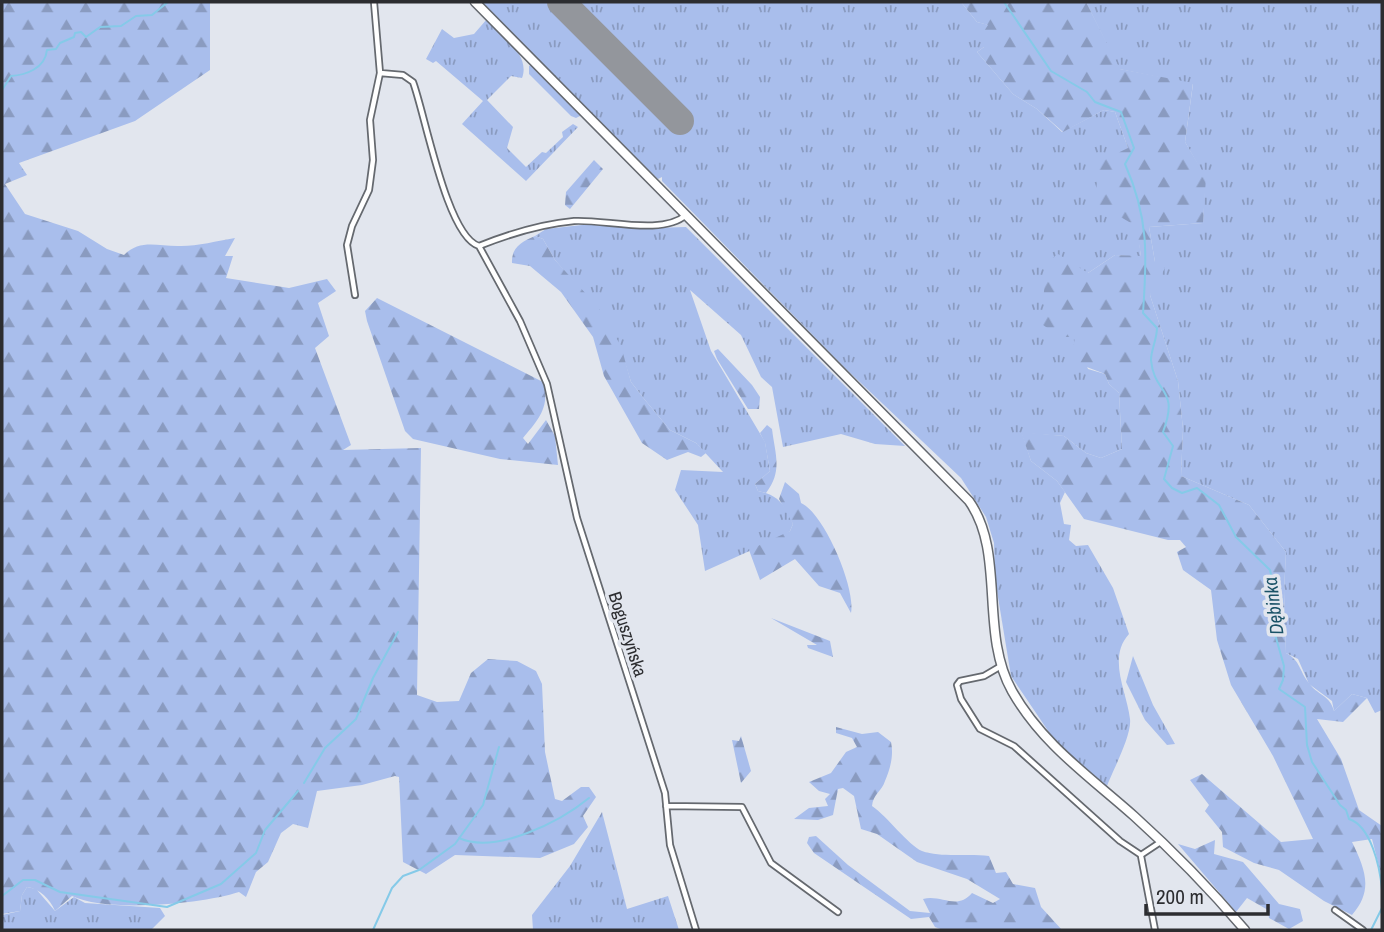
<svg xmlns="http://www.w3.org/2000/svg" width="1384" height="932" viewBox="0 0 1384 932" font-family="'Archivo Narrow',sans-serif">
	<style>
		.grass { fill: url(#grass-tufts) }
		.forest { fill: url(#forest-firs) }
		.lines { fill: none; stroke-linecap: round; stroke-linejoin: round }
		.stream { stroke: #85cae8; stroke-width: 2 }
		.runway { stroke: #93969c; stroke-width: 28 }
		.street-casing { stroke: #65696f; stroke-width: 8 }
		.highway-casing { stroke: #65696f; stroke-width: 11 }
		.street { stroke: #fff; stroke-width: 4.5 }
		.highway { stroke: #fff; stroke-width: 8 }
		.labels { text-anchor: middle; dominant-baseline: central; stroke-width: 7; stroke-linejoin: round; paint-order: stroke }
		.street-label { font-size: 18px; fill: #2c2d30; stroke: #e2e6ee }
		.water-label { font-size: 19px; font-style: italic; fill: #1a5267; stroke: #e2e6ee }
	</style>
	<defs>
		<pattern id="grass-tufts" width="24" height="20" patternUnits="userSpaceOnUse" patternTransform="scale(1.75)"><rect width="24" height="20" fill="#a9beec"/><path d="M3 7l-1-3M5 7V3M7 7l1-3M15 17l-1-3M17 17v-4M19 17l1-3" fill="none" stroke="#8a9bc0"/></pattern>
		<pattern id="forest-firs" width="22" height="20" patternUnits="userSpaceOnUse" patternTransform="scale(1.75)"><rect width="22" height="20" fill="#a9beec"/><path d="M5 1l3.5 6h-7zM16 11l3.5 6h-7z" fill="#8a9bc0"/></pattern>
	</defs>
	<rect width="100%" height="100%" fill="#e2e6ee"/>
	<path class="grass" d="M480,2H961L977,22L989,25L984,32V47L977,52L1013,94L1037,109L1062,132L1104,110L1115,112L1128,148L1141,257L1115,255L1088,273L1055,271L1053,307L1075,336L1088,369L1105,374L1109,384L1119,393L1122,449L1101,458L1086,453L1064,436L1022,433L1031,461L1057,481L1065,492L1060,503L1064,524L1071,525L1069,540L1076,546L1088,545L1113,588L1129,634C1107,658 1127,692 1130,719C1132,735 1113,770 1107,786L1057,744L1011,676L995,579L994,543L986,517L961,478L845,368L662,181V177L658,179Z
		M1086,2H1382V710L1375,713L1367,698L1352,694L1334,711L1332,701L1309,684L1298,659L1286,653L1284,591L1286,552L1249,505L1181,476L1183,429L1178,381L1150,295L1155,262L1149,227L1203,223L1205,177L1185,142L1193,84L1119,69Z
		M487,19C501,35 531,55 522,78L511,76L487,100L513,127L507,148L526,167L542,152L546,153L563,137L562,132L573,124L578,127L526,181L462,124L483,101L436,61L433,63L426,59L442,29L454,38L474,34Z
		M533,64L582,115L576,118L571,116L529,74V66Z
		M591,224L652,228L686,227L905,446L875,444L841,434L783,447L772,387L761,377L741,335L690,290L711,351L765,442L770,471L755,484L758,491C779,495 785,505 793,524L790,531L783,536L705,571L698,525L675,490L681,470L723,472L696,443L670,430L645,400L631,382L620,346L575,283L555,260L543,239L535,236L546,229Z
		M1133,656L1153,705L1175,744L1167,745L1145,720L1126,682Z
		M602,812L627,909L668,896L679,930H533L532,915L570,866Z
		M27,887L36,889L55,911L74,897L85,903L160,908L165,916L151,930H2V915L20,911L22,895Z"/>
	<path class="forest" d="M2,2H210V70L135,121L19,163L27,175L5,184L25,214L78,231L107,249L124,255C141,238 159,247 181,246C198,246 217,241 235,238L225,256H233L226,278L289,288L327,279L336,291L318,303L329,336L315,348L351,445L343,450L421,448L417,695L437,702L459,701L471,673L488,659L517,661L536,671L542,684L545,752L555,799L562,801L581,787H589L596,797L583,816L588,827L574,844L540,858L455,855L426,874L403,862L399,777L395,776L362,785L317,791L308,828L293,824L281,833L268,862L256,872L246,897L239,892C202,904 107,913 72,896L55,911C50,899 40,889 27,887L22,895L20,911L2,914Z
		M961,2H1086L1120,69L1193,83L1185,142L1206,177L1203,223L1149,227L1155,262L1165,268L1150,295L1178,381L1183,429L1181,476L1249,505L1286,552L1284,591L1286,653C1301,661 1299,671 1309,683C1317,695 1330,695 1334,711L1352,694L1367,698L1343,722L1317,719L1341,759L1359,810L1382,826V878L1372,839L1352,842C1365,869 1374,890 1352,915L1324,901L1279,870L1254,863L1223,847L1222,832L1205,811L1209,805L1190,780L1202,774L1281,842L1313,839L1273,756L1231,685L1217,640L1211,590L1183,570L1177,552L1186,547L1180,540H1168L1084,519L1057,481L1031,461L1021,432L1064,436L1086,453L1101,458L1122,449L1119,393L1109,384L1105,374L1071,361L1075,337H1061L1037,321L1053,307L1043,301L1046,271H1054L1048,261L1058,254L1088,273L1115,255L1141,256L1136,226L1095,202L1099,162L1128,148L1115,112L1104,110L1063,132L1037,109L1013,94L977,52L984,47V31L988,25L977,22Z
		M594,160L603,169L570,209L565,205L566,192Z
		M535,236L543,239L555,260L598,307L621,346L631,382L645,400L670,430L696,443L706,453L701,457L688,452L667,460L642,443L604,376L593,337L561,292L530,266L512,263C511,248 522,241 535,236Z
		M377,298L543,382C551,407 537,421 523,438L528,444L546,420L555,436L558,465L500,459L413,439L405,431L367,321L365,311Z
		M718,349L752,385L760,397L759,409H748L717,359L714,351Z
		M767,425L772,429C775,454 783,471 766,493L758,491L755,484L770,471L765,443L760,433Z
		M785,482L799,494L801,503C824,513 856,588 851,613L840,593L819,586L795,559L760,580L749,550L790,531L793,524L779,499Z
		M771,618L830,641L833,657L808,648L807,645H817Z
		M836,727L862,734L878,732L891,742C894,756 890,769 885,781C882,791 873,794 872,806C888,817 908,845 922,851C941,858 969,853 989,856L996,873L1006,872L1013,884L1035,888L1041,907L1062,930H943L935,927L929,917L911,919L814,853L807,843L809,837L816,836L848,865L910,911L930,913L923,899C941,894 957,911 972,893L993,903L1000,899L967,879L917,862L877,834L861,829L854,796L843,788L838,789L833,815L818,820L794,819L809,808L828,806L825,799L830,794L819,791L809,782L831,773L846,752L857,747L852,738L836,733Z
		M741,736L751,771L741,783L732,740L739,741Z
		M1215,840L1214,854L1243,862L1279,904L1300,909L1303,921L1289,929L1269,918L1268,910L1247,898L1236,912L1178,844L1195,849Z"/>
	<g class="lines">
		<path class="stream" d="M1004,2L1051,71L1087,92L1095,102L1121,112L1134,148L1125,164C1149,218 1147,256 1143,313L1157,328C1157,339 1151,350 1151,360C1154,395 1180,387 1163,432L1173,446L1164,479L1172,488L1182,493L1197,488L1219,505L1236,537L1270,570L1276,597L1271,620L1284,666L1283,680L1279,689L1305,707L1307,745L1312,762L1340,805L1346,810L1349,819C1371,826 1380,867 1382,890
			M2,90L11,76C25,75 45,69 47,50L56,49L60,43L74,37L75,33L81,32L86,37L100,27L121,26L136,16L152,15L168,2
			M304,783L325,748L356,719L373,678L398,632
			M459,838C496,855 561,821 589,798
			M2,896L23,880H35L60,892L167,907L221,884L256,853L265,830L298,791
			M373,930L392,888L403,876L419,870L455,844L483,805L499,747
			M1371,930L1382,908"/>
		<path class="runway" d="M561,2L680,121"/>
		<defs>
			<path id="street" d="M380,73L403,75L413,82C425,114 447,237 479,246L520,321L547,384L577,518L665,793L670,845L696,930
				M479,246C509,234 542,224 574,221C605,219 662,236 686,215
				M355,295L347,245L352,226L369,190L373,160L370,120L380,73L374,2
				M1001,666L984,676L960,681L957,685L961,699L980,729L1014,746L1120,841L1141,855L1162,841
				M666,806L742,807L771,863L838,912
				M1141,856L1155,930
				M1335,910L1363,930"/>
			<path id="highway" d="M475,2L969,501C1006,553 979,632 1012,691C1042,744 1089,776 1134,816C1174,852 1210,889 1245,930"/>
		</defs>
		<use href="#street" class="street-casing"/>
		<use href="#highway" class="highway-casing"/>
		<use href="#street" class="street"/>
		<use href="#highway" class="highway"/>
	</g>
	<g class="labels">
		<g class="street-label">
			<text transform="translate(628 634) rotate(72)">Boguszyńska</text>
		</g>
		<g class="water-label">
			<text transform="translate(1273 606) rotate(-97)">Dębinka</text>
		</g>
	</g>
	<rect width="1384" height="932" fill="none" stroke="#2c2d30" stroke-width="7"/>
	<path d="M1146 904v10h122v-10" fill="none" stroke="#2c2d30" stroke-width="3.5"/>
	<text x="1156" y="904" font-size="21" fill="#2c2d30" stroke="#e2e6ee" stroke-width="5" paint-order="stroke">200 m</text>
</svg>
